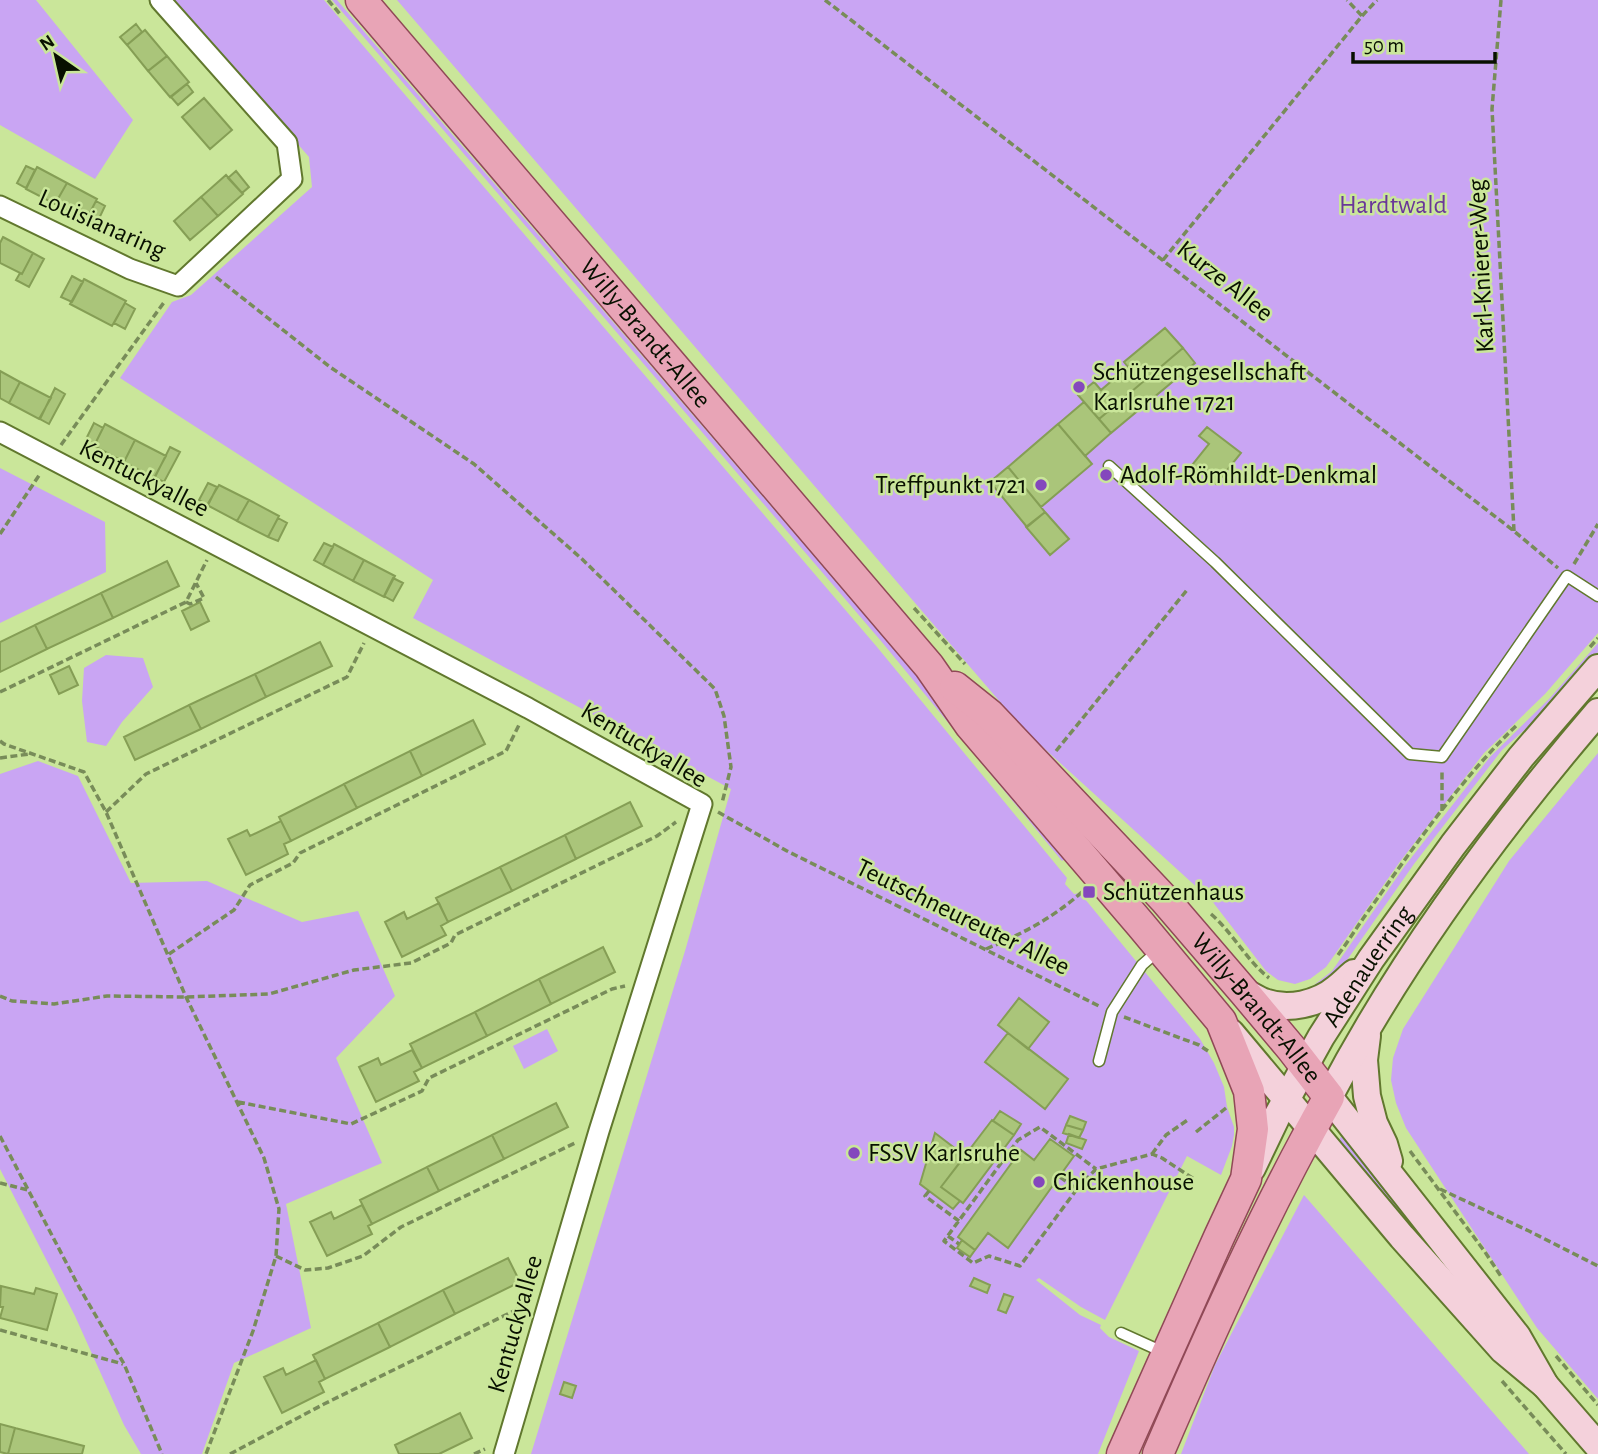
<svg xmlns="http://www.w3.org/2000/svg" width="1598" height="1454" viewBox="0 0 1598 1454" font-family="'Alegreya Sans',sans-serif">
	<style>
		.green { fill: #c9a5f3 }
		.building { fill: #aac57a; stroke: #859e55; stroke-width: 2 }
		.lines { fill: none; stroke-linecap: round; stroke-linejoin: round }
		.service-casing { stroke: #61782e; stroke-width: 13 }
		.minor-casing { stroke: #61782e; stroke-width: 23 }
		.secondary-casing { stroke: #61782e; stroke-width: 30 }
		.primary-casing { stroke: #904957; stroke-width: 33 }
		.path { stroke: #788c59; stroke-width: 3.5; stroke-dasharray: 7 3.5; stroke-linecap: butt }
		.service { stroke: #fff; stroke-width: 10 }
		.minor { stroke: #fff; stroke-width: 19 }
		.secondary { stroke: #f4d1db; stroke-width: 26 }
		.primary { stroke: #e8a4b6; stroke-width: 30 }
		.poi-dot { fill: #8447bd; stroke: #cae69a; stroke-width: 2.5 }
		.labels { text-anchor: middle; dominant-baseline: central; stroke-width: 5; stroke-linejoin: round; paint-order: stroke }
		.park-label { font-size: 26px; fill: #693699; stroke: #cae69a }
		.street-label { font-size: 26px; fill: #081000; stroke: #cae69a }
		.poi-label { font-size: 26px; fill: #081000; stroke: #cae69a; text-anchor: start }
	</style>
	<rect width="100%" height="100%" fill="#cae69a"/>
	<path class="green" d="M0,0H36L133,120L95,179L0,125Z
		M173,0H324L877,647L1067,878L1065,884L1074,894L1080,893L1200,1039L1214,1063L1224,1087L1227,1107L1234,1127V1135L1232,1146L1221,1175L1187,1156L1105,1320L1081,1307L1039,1278L1036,1280L1080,1315L1101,1325L1100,1328L1109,1337L1139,1351L1098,1454H531L685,951L731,789L413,618L433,580L120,378L172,302L191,295L312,187L309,157Z
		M332,0H337L999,772L1065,859L1062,861L881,641Z
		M397,0H1598V633L1545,694L1484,753L1399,863L1326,967L1310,979L1295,984L1278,980L1266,971L1212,901L1025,731Z
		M0,468L105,522L106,572L0,623Z
		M1598,643V652L1549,708L1502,750L1414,864L1338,973L1333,979L1309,989L1332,971L1404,867L1490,757L1549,699Z
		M106,655L143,658L153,687L122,722L106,746L87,742L82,701L84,668Z
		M1598,753V1399L1537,1328L1406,1128L1396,1103L1391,1080L1393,1058L1403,1029L1509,861Z
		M38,761L78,776L131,883L207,881L302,922L358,911L395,996L336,1058L382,1163L286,1204L311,1328L234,1363L202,1454H141L124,1425L75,1316L0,1169V774Z
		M547,1029L558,1051L524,1069L513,1046Z
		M1344,1132L1417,1227L1415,1230L1412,1231L1338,1142Z
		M1304,1195L1529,1454H1181L1215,1365Z"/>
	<path class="building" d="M136,24L142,32L127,45L120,37Z
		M145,30L167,56L148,71L127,45Z
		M167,56L189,82L170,97L148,71Z
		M187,84L193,92L178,105L171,97Z
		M204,98L232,130L210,149L182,117Z
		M26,166L35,170L26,188L17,183Z
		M37,167L67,183L55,204L26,189Z
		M236,171L249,187L242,193L228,178Z
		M226,175L243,194L218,216L201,197Z
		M67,183L97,199L86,220L55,204Z
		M201,197L218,216L190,240L174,221Z
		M96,201L105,206L96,225L86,220Z
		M3,237L33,253L22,274L0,263V243Z
		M33,253L44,259L29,287L16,280L20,273L22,274Z
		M72,276L83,282L72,302L61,297Z
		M84,279L126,301L112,326L70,304Z
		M125,303L135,309L125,329L114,323Z
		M1165,328L1183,348L1099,419L1078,395L1094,382L1101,390L1128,367L1124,362Z
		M1183,348L1195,363L1111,433L1099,419Z
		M0,371L20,382L9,403L0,398Z
		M20,382L51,398L39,419L9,403Z
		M55,388L65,394L49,424L40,419Z
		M1084,402L1111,433L1085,456L1058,424Z
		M94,423L103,428L94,446L85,441Z
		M105,424L135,440L124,462L94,446Z
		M1058,424L1092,464L1041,507L1008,467Z
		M1207,427L1241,453L1216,484L1192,465L1209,444L1199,436Z
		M135,440L166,456L154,478L124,462Z
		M170,447L180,452L164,482L155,477Z
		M1008,467L1045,512L1027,527L990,482Z
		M208,483L217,487L208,505L199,500Z
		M219,485L249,500L237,521L207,505Z
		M249,500L279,516L268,537L237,521Z
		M1045,512L1069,539L1050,555L1026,527Z
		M278,518L287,523L278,541L268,537Z
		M324,543L333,547L323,565L314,560Z
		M334,544L364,560L353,581L323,565Z
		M364,560L395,576L384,597L353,581Z
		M167,561L179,586L113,618L101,593Z
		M393,578L403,583L393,601L384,596Z
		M101,593L113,618L47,649L35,625Z
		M200,602L209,621L191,630L182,611Z
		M35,625L47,649L0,672V642Z
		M320,642L332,666L266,697L255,674Z
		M69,666L78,685L59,694L50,675Z
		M255,674L266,697L201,729L189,705Z
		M189,705L201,729L135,760L124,737Z
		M473,720L485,744L422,776L410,751Z
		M410,751L422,776L357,808L344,784Z
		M344,784L357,808L291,841L279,817Z
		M630,802L642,826L576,859L565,835Z
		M281,821L291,841L284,844L288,854L246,875L228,839L247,830L250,836Z
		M565,835L576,859L512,891L500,867Z
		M500,867L512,891L448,922L436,898Z
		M439,903L448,922L441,926L446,935L402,957L385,922L404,912L407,919Z
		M603,947L615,972L551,1004L539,979Z
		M539,979L551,1004L487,1036L475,1012Z
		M1019,998L1049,1022L1028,1049L998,1025Z
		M475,1012L487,1036L422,1068L410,1044Z
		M1008,1033L1068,1079L1045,1109L985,1062Z
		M412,1050L422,1068L414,1072L419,1081L376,1102L359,1067L378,1058L381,1065Z
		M556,1103L568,1127L504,1159L492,1135Z
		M1000,1111L1021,1124L1014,1135L993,1121Z
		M1070,1116L1086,1122L1083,1130L1066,1125Z
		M992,1120L1014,1135L963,1203L941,1187Z
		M1066,1125L1083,1130L1079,1138L1063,1133Z
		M935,1133L965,1156L941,1187L960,1201L953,1209L920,1184Z
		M1069,1134L1086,1140L1082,1149L1066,1143Z
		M492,1135L504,1159L439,1191L427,1167Z
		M1050,1139L1074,1156L1008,1248L988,1233L975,1250L958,1237L1021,1150L1034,1160Z
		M427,1167L439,1191L372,1224L360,1200Z
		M362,1205L372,1224L368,1226L372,1234L327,1256L310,1222L331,1212L334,1219Z
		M962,1240L975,1250L970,1257L957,1248Z
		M508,1258L520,1282L455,1314L443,1290Z
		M974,1278L990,1285L987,1293L970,1286Z
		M1,1286L34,1294L36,1288L57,1294L47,1330L0,1318L3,1307H0Z
		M443,1290L455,1314L390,1347L378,1323Z
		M1004,1294L1013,1297L1006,1313L998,1310Z
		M378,1323L390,1347L325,1379L313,1355Z
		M316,1360L325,1379L319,1382L324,1392L282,1413L264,1377L283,1368L286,1375Z
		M564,1382L576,1386L572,1398L560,1394Z
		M460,1413L472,1438L439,1454H399L395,1445Z
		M0,1424L15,1428L8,1454L0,1452Z
		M15,1428L84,1446L82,1454H8Z"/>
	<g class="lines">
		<defs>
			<path id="service" d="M1109,466L1215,562L1410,754L1442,757L1567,576L1598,596
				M1099,1061L1112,1012L1142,965L1159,950
				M1121,1333L1163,1352"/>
			<path id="minor" d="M0,206L130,269L178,286L292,179L287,143L160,0
				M0,432L528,708L702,804L599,1131L504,1454"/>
			<g id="secondary">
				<path d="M1244,992C1251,995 1258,1000 1264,1002C1288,1011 1318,1004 1337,988C1343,983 1348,978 1354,973"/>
				<path d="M1231,1033L1402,1237L1503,1350L1545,1385L1598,1446"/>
				<path d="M1367,1036L1364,1060L1367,1096L1374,1123L1384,1144L1389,1161"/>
				<path id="s1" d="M1252,1168L1276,1118L1321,1037L1371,959L1453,845L1521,757L1598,668"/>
				<path d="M1545,1385L1517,1336L1329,1097C1402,958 1496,831 1598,712"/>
			</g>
			<g id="primary">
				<path id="s2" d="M361,0L929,666L970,725L1141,925L1221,1021L1249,1091L1253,1129L1246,1179L1219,1237L1122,1454"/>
				<path id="s3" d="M955,687L990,715L1165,900L1244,992L1291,1048L1329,1097C1264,1212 1210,1333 1158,1454"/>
			</g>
		</defs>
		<use href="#service" class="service-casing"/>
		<use href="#minor" class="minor-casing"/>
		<use href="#secondary" class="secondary-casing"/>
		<use href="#primary" class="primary-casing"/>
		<path class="path" d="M328,0L340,14
			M825,0L1514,531L1558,568
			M1501,0L1492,109L1514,531
			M1362,16L1377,0
			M1163,260L1362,16L1347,0
			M216,277L330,367L474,464L582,559L715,689L724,716L731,767L722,803
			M61,445L165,301
			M0,534L40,474
			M1574,564L1598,524
			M186,602L190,604L204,598L196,583
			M914,608L965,664
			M1590,647L1598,638
			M0,692L186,602L207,560
			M0,741L4,744L84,772L106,812L186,997L264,1158L279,1209L276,1256L253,1331L206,1454
			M1056,751L1187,590
			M0,758L29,754
			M1442,811V769
			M106,812L146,774L347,677L364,643
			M718,812L787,851L1101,1007
			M1211,914C1233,933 1247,961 1269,978
			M986,949C1022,934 1053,918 1082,892
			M169,954L234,910L250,885L293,863L300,853L506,751L519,725
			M1338,955C1350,939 1360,922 1372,906C1415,845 1464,775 1518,724
			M0,996L12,1001L54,1004L107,996L186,997L269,994L354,970L411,963L451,943L455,935L657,836L676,822
			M1124,1017L1199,1045L1208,1051
			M238,1102L351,1124L422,1091L429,1078L612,989L625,986
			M1196,1132L1226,1108
			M0,1136L79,1287L124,1364L162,1454
			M1410,1151L1485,1252L1502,1278
			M1152,1154L1166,1135L1189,1119
			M1060,1177L1077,1189L1096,1169L1152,1154L1162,1158L1194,1179
			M0,1183L28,1190
			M1077,1189L1020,1266L989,1256L973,1263L944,1241L1018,1140L1040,1127L1096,1169
			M1440,1189L1529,1231L1598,1266
			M929,1191L925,1196L959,1221
			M948,1236L959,1244
			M276,1256L305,1270L328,1268L363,1256L401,1227L575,1143
			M0,1330L123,1364
			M1556,1356L1598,1405
			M1502,1381L1566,1454
			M230,1454L324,1404L528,1304
			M474,1454L485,1449"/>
		<use href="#service" class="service"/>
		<use href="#minor" class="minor"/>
		<use href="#secondary" class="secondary"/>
		<use href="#primary" class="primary"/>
	</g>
	<g class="poi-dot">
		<circle cx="1079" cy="387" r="7"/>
		<circle cx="1106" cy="475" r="7"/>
		<circle cx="1041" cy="485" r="7"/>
		<rect x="1082" y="885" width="14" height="14" rx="3.5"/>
		<circle cx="854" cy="1153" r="7"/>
		<circle cx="1039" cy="1182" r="7"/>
	</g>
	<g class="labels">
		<g class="park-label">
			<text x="1393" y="205">Hardtwald</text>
		</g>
		<g class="street-label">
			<text transform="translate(102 224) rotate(24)">Louisianaring</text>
			<text transform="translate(1481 266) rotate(-93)">Karl-Knierer-Weg</text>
			<text transform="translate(1225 281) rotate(38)">Kurze Allee</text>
			<text stroke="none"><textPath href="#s2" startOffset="438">Willy-Brandt-Allee</textPath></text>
			<text transform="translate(144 478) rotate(27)">Kentuckyallee</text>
			<text transform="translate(644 745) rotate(31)">Kentuckyallee</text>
			<text transform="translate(963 917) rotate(26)">Teutschneureuter Allee</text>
			<text stroke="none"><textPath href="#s1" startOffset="233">Adenauerring</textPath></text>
			<text stroke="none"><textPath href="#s3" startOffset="441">Willy-Brandt-Allee</textPath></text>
			<text transform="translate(515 1324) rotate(-74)">Kentuckyallee</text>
		</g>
		<g class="poi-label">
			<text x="1093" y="372">Schützengesellschaft<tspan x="1093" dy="30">Karlsruhe 1721</tspan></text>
			<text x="1120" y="475">Adolf-Römhildt-Denkmal</text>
			<text x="1027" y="485" text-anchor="end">Treffpunkt 1721</text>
			<text x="1103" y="892">Schützenhaus</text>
			<text x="868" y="1153">FSSV Karlsruhe</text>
			<text x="1053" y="1182">Chickenhouse</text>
		</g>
	</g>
	<g transform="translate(56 56) rotate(326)" stroke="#cae69a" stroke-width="5" paint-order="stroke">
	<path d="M0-5L12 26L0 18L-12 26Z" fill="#081000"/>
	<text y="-10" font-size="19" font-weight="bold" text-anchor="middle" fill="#081000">N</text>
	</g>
	<path d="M1353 52v10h142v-10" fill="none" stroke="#081000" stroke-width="3.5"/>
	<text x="1364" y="52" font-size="21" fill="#081000" stroke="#cae69a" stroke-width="5" paint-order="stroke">50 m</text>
</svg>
